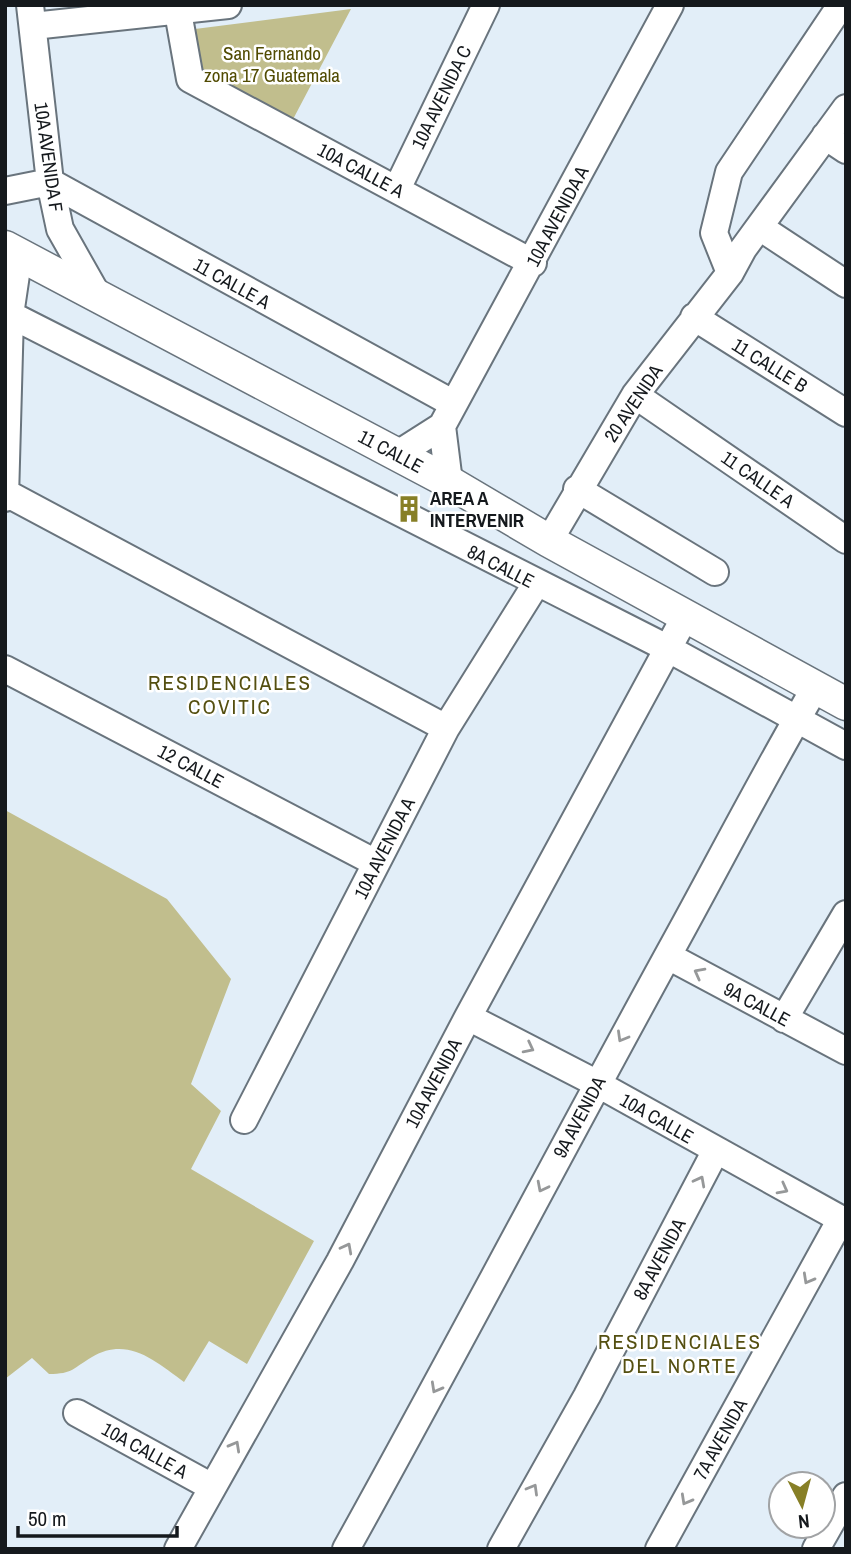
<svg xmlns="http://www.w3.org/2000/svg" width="851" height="1554" viewBox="0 0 851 1554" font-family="'Archivo Narrow',sans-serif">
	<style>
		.green { fill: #c1be8d }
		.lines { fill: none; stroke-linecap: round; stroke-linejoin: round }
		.minor-casing { stroke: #69747d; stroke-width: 30 }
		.tertiary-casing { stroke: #69747d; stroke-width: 35 }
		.minor { stroke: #fff; stroke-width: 26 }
		.tertiary { stroke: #fff; stroke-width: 32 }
		.oneway { stroke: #969899 }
		.labels { text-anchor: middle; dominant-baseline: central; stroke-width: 5; stroke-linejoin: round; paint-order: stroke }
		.park-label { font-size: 19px; fill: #514b02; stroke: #fff }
		.street-label { font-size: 19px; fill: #15191d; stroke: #fff }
		.poi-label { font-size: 19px; font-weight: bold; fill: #15191d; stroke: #fff; text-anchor: start }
		.neighbourhood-label { font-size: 21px; letter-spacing: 2px; fill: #544f10; stroke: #fff }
	</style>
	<rect width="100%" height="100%" fill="#e2eef8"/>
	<path class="green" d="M351,9L290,125L200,76L195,29Z
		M5,810L167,899L231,979L191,1084L221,1111L191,1169L314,1241L247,1364L209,1341L184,1382C155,1361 128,1336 92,1357C73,1368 73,1374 49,1374L32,1358L5,1379Z"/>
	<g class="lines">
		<defs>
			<path id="minor" d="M30,5L50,182L60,229L99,298
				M178,12L190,79L533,263
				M33,26L228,5
				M825,136L846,150
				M397,189L486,5
				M5,191L50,182L454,404
				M761,228L846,284
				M730,273L714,233L729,172L841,5
				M5,312L667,648L846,746
				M694,317L846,413
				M635,395L846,540
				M442,426L449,482
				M398,454L442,426L670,5
				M577,489L715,572
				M6,493L446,728
				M5,498L10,315L19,254
				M549,541L635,395L730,273L743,249L846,108
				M5,669L376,863
				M668,956L846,1051
				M468,1017L596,1083L846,1222
				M784,1019L846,914
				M244,1120L446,728L536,584
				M77,1413L212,1487
				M178,1549L340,1261L468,1017L685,617
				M346,1549C455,1353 559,1154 667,957C717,867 763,776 815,688
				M501,1549L587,1396L715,1152
				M659,1549L841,1219
				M816,1549L846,1496"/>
			<path id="tertiary" d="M5,247L449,482L549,541L846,704"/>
		</defs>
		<use href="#minor" class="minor-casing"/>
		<use href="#tertiary" class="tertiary-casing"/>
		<use href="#minor" class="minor"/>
		<use href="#tertiary" class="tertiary"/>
	</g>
	<defs><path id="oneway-chevron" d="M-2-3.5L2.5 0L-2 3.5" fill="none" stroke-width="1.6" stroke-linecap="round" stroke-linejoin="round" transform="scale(1.75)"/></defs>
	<g class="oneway">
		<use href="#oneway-chevron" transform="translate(699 973) rotate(-152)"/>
		<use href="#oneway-chevron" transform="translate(622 1037) rotate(120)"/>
		<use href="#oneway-chevron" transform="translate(529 1048) rotate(27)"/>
		<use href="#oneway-chevron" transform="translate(700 1181) rotate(-62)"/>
		<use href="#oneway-chevron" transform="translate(542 1187) rotate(117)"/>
		<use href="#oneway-chevron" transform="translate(783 1189) rotate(28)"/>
		<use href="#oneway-chevron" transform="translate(347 1248) rotate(-62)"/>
		<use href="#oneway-chevron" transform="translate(808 1279) rotate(119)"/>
		<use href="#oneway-chevron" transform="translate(436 1388) rotate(119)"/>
		<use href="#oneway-chevron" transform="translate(235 1446) rotate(-61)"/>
		<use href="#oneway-chevron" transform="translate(533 1489) rotate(-60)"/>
		<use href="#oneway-chevron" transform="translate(686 1500) rotate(119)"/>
	</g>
	<defs>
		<symbol id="building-bare" viewBox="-9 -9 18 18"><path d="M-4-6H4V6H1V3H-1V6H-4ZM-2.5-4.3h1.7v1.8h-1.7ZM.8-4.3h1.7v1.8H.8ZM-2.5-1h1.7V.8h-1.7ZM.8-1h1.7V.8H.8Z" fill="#877f26" stroke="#fff" stroke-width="2.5" paint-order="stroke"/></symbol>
	</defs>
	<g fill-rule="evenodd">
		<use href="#building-bare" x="390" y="490" width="38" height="38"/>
	</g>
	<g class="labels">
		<g class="park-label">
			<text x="272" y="53">San Fernando<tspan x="272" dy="22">zona 17 Guatemala</tspan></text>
		</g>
		<g class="street-label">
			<text transform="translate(441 97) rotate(-64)">10A AVENIDA C</text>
			<text transform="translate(49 157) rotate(82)">10A AVENIDA F</text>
			<text transform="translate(361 170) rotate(28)">10A CALLE A</text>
			<text transform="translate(557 216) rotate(-62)">10A AVENIDA A</text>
			<text transform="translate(232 283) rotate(29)">11 CALLE A</text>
			<text transform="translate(770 365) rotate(32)">11 CALLE B</text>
			<text transform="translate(633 403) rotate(-56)">20 AVENIDA</text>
			<text transform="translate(391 451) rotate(28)">11 CALLE</text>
			<text transform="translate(758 479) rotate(35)">11 CALLE A</text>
			<text transform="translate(501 566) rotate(27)">8A CALLE</text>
			<text transform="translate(191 766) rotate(28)">12 CALLE</text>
			<text transform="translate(384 848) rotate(-63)">10A AVENIDA A</text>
			<text transform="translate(757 1004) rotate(28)">9A CALLE</text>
			<text transform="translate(433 1083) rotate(-62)">10A AVENIDA</text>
			<text transform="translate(579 1117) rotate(-62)">9A AVENIDA</text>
			<text transform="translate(657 1118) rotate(30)">10A CALLE</text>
			<text transform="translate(659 1259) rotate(-62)">8A AVENIDA</text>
			<text transform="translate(720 1439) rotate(-61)">7A AVENIDA</text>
			<text transform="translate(145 1450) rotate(29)">10A CALLE A</text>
		</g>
		<g class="poi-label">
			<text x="430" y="498">AREA A<tspan x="430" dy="22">INTERVENIR</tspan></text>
		</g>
		<g class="neighbourhood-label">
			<text x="230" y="682">RESIDENCIALES<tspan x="230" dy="24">COVITIC</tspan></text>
			<text x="680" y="1341">RESIDENCIALES<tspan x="680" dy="24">DEL NORTE</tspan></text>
		</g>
	</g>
	<rect width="851" height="1554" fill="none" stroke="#15191d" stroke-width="14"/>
	<g transform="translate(802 1505) rotate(174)"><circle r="33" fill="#ffffff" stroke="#a1a3a5" stroke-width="2"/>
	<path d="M0-5L12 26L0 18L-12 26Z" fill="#877f26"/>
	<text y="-10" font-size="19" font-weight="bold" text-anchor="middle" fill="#15191d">N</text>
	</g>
	<path d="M18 1526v10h159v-10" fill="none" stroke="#15191d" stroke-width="3.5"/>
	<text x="28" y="1526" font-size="21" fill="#15191d" stroke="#ffffff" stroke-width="5" paint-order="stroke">50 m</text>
</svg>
